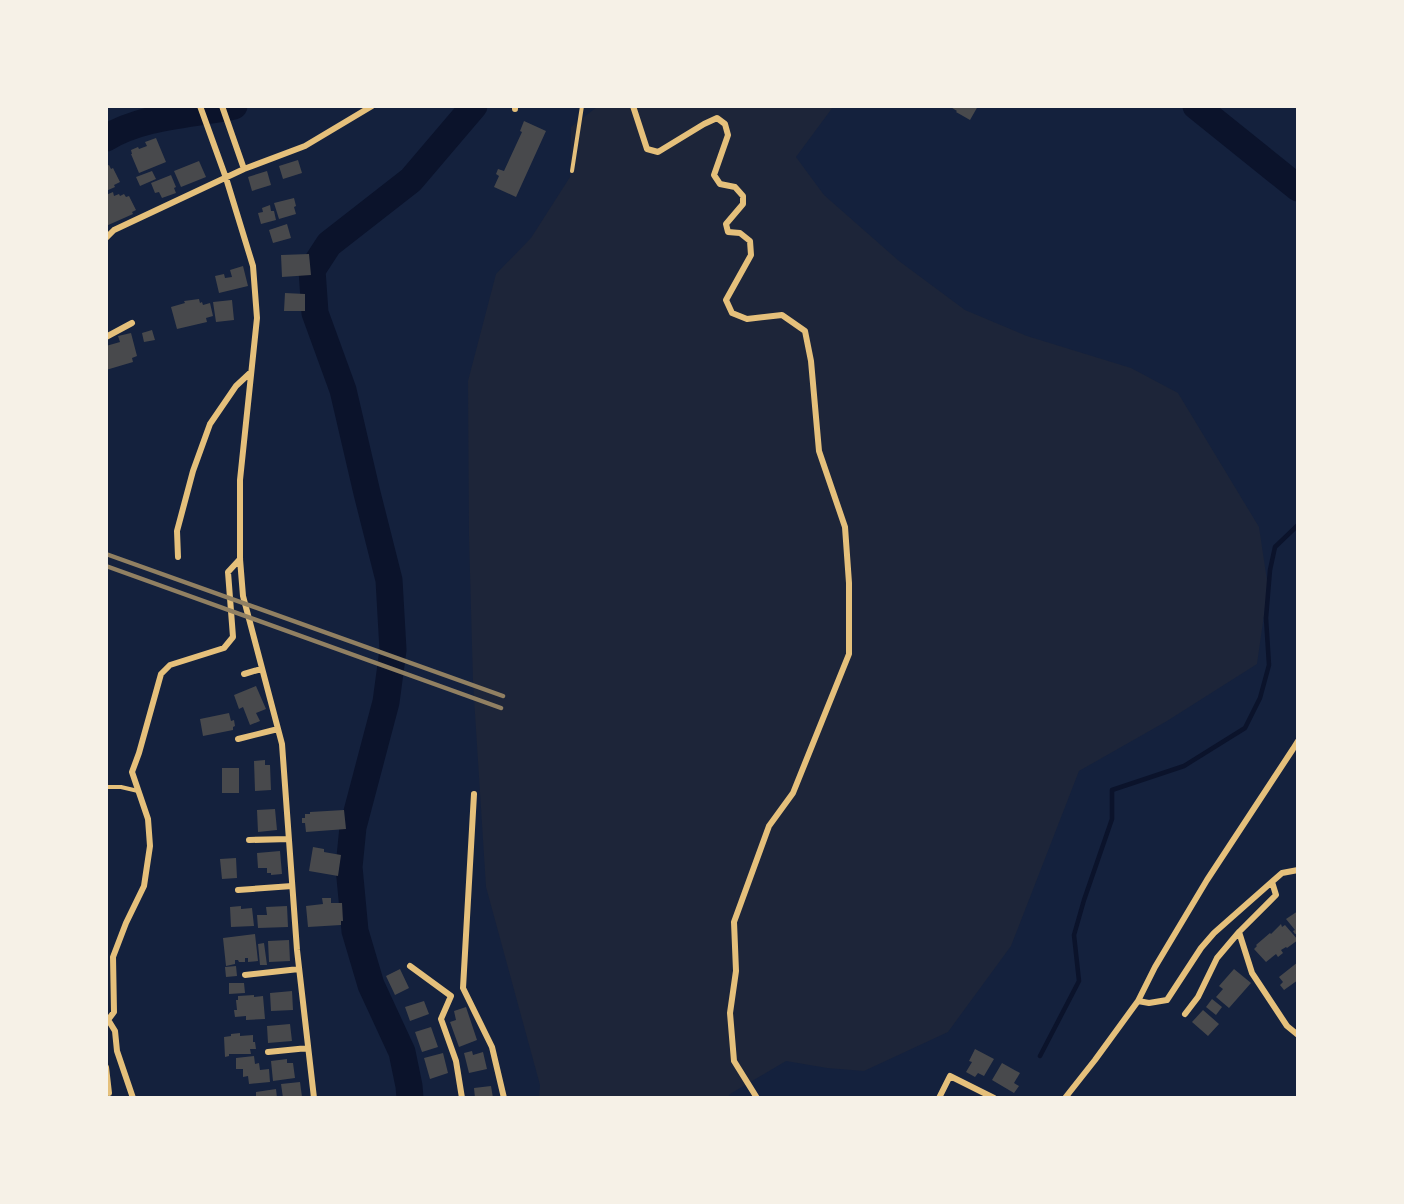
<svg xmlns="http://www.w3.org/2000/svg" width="1404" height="1204" viewBox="0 0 1404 1204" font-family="Quicksand,sans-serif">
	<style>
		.green { fill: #1d2539 }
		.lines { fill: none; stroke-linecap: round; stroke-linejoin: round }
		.stream { stroke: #0b132b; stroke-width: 4.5 }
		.river { stroke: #0b132b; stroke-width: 27 }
		.building { fill: #48494c }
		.service { stroke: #e5c07b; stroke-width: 4 }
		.minor { stroke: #e5c07b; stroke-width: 6 }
		.rail { stroke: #918062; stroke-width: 4.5 }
	</style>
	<rect width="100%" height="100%" fill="#14213d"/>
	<path class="green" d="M597,107H833L796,157L824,195L899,261L965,310L1027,336L1131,368L1178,393L1259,527L1268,587L1257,664L1167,721L1079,771L1011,946L948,1032L864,1071L827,1068L786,1061L730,1094L728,1097H539L540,1085L486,887L473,682L469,536L468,381L496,274L531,238L570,177L571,127Z"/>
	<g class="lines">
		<path class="stream" d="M1040,1056L1079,981L1074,935L1084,900L1112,819V790L1184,766L1245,728L1260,698L1269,665L1266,618L1270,570L1275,547L1298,525"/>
		<path class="river" d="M1196,106L1298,188
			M106,138C145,115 192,115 234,106
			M410,1098L409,1086L402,1052L371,985L355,931L349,867L353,827L386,702L393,650L389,580L367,493L343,390L315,313L312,270L329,244L411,180L474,106"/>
	</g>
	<path class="building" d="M949,106H978L970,120L956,112L957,111Z
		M524,121L546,131L516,197L494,187L499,176L496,174L498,169L504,171L522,132L520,131Z
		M156,138L166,162L139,173L131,154H132L131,150L138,147L139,149L147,146L145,142Z
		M298,160L302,173L283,179L279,166Z
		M199,161L206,177L181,187L174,171Z
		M109,165L111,169L113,168L120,182L114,185L115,187L106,191V166Z
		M152,171L156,179L140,186L136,177Z
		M267,171L271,185L252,191L248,177Z
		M171,175L176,187L174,188L176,193L162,198L159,192L155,193L151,183Z
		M113,192L114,196L119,194L120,196L124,194L126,197L129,196L136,210L132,212L133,214L106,226V195Z
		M294,198L296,206L294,207L296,214L279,219L274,203Z
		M270,205L271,211H274L276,220L261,224L258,213L263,212L262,208Z
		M287,224L291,238L273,243L269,230Z
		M309,254L311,275L282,277L281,255Z
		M243,266L248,286L219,293L215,276L224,274L225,278L232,277L230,270Z
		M285,293L305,294V311H284Z
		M199,299L200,303L202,302L203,305L210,303L213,316L206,318L207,322L177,329L171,307L185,303L184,301Z
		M232,300L234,320L216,322L213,302Z
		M152,330L155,340L144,342L142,333Z
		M131,333L137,356L132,358L133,362L106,370V346L120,342L118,336Z
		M256,686L266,709L256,713L260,721L250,725L243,707L239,709L234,695Z
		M229,713L231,721L234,720L235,726L233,727V730L203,736L200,719Z
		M265,760V765H270L271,790L255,791L254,761Z
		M222,768H239V793H222Z
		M275,809L277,830L258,832L257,810Z
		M344,810L346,829L306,832L305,823H302V818H305V814H310V812Z
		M313,847L324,849V852L341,855L338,876L309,871Z
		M280,851L282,874L271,875V873H267V868H258L257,853Z
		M236,858L237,878L222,879L220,859Z
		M322,898H331V903H342L343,921H341V925L308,927L306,906L323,904Z
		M241,906V909L252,908L254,926L231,927L230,907Z
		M287,906L288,927L258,928L257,915H267L266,907Z
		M1298,911V933L1295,934L1293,931L1295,930L1286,919Z
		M1281,924L1282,927L1285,925L1298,940L1287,948L1286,947L1281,950L1283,953L1278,957L1276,954L1266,962L1254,949L1257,946L1256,945L1270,933L1271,934Z
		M255,934L258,961L248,962V958H245V962H239L238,960H235V964L226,966L223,938Z
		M289,940L290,961L269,962L268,941Z
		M264,943L267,965H260L258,944Z
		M1298,962V980L1284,990L1280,985L1283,982L1279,977Z
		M236,966L237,976L226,977L225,967Z
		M400,969L409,988L395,995L386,976Z
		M1234,969L1251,983L1229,1008L1216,997L1223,989L1219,986Z
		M229,983H244L245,993L229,994Z
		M292,991L293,1010L271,1011L270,993Z
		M254,995V997L263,996L265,1019L246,1020V1016L235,1017L234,1010H237L236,1000H238V996Z
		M1212,999L1222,1007L1216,1015L1206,1007Z
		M424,1001L429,1014L410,1021L405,1007Z
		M466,1007L477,1040L459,1047L450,1022L456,1020L454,1011Z
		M1203,1010L1219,1024L1208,1036L1192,1022Z
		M290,1024L292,1041L268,1043L267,1026Z
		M431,1027L438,1047L422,1052L415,1032Z
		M240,1033V1036L253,1035V1042H255L256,1049H250L251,1054H229V1056L225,1057L224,1037L231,1036V1034Z
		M975,1049L994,1059L984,1076L978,1073L975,1077L966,1072L972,1062L969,1061Z
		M472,1051L473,1055L483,1052L487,1069L469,1073L464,1053Z
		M443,1053L448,1073L430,1079L424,1058Z
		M254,1056L255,1064L259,1063L260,1070L269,1069L270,1082L249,1084L248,1076L243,1077V1069H236V1058Z
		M287,1059V1063H293L295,1078L273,1081L271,1061Z
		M1002,1063L1020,1073L1014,1083L1019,1086L1014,1093L992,1080Z
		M300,1082L302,1097L283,1098L281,1084Z
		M491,1086L493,1098H475L474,1088Z
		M276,1089L277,1098H256V1092Z"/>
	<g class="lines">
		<path class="service" d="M572,171L582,106
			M106,787H121L138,791"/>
		<path class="minor" d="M200,106L226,178L253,266L257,318L240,480V559L243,596L282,744L297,950L314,1098
			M222,106L244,169
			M515,106V109
			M633,106L647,149L658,152L704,124L717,118L725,124L728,135L714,175L720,184L735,187L743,196V204L726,224L728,232L740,233L750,241L751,255L726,300L732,313L747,319L782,315L805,331L811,361L819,451L845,527L849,583V654L793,793L769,826L734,922L736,971L730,1013L734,1061L757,1098
			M106,238L114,230L244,169L305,146L372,106
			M106,337L132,323
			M178,557L177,531L193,471L210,424L236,386L251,372
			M244,674L261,669
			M238,739L278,729
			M474,794L463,988L492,1047L504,1098
			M249,840L289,839
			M1272,882L1276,895L1239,932L1252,973L1287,1026L1298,1035
			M238,890L292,886
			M410,966L451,996L441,1019L456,1061L462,1098
			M245,975L299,969
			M1138,1001L1149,1003L1167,1000L1201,948L1214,933L1282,873L1298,870
			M1185,1014L1198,997L1217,958L1239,932
			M107,1018L115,1031L117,1051L133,1098
			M108,1020L114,1012L113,957L126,923L144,886L150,846L148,819L132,772L139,753L161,674L170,665L224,648L233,637L228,572L240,559
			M268,1052L308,1048
			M106,1067L109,1093
			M939,1098L950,1076L994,1098
			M1065,1098L1095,1060L1138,1001L1155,967L1207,880L1293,749L1298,741"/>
		<path class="rail" d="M106,554L503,696
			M106,566L501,708"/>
	</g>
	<rect width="1404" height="1204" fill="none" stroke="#f6f1e7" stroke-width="216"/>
</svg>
